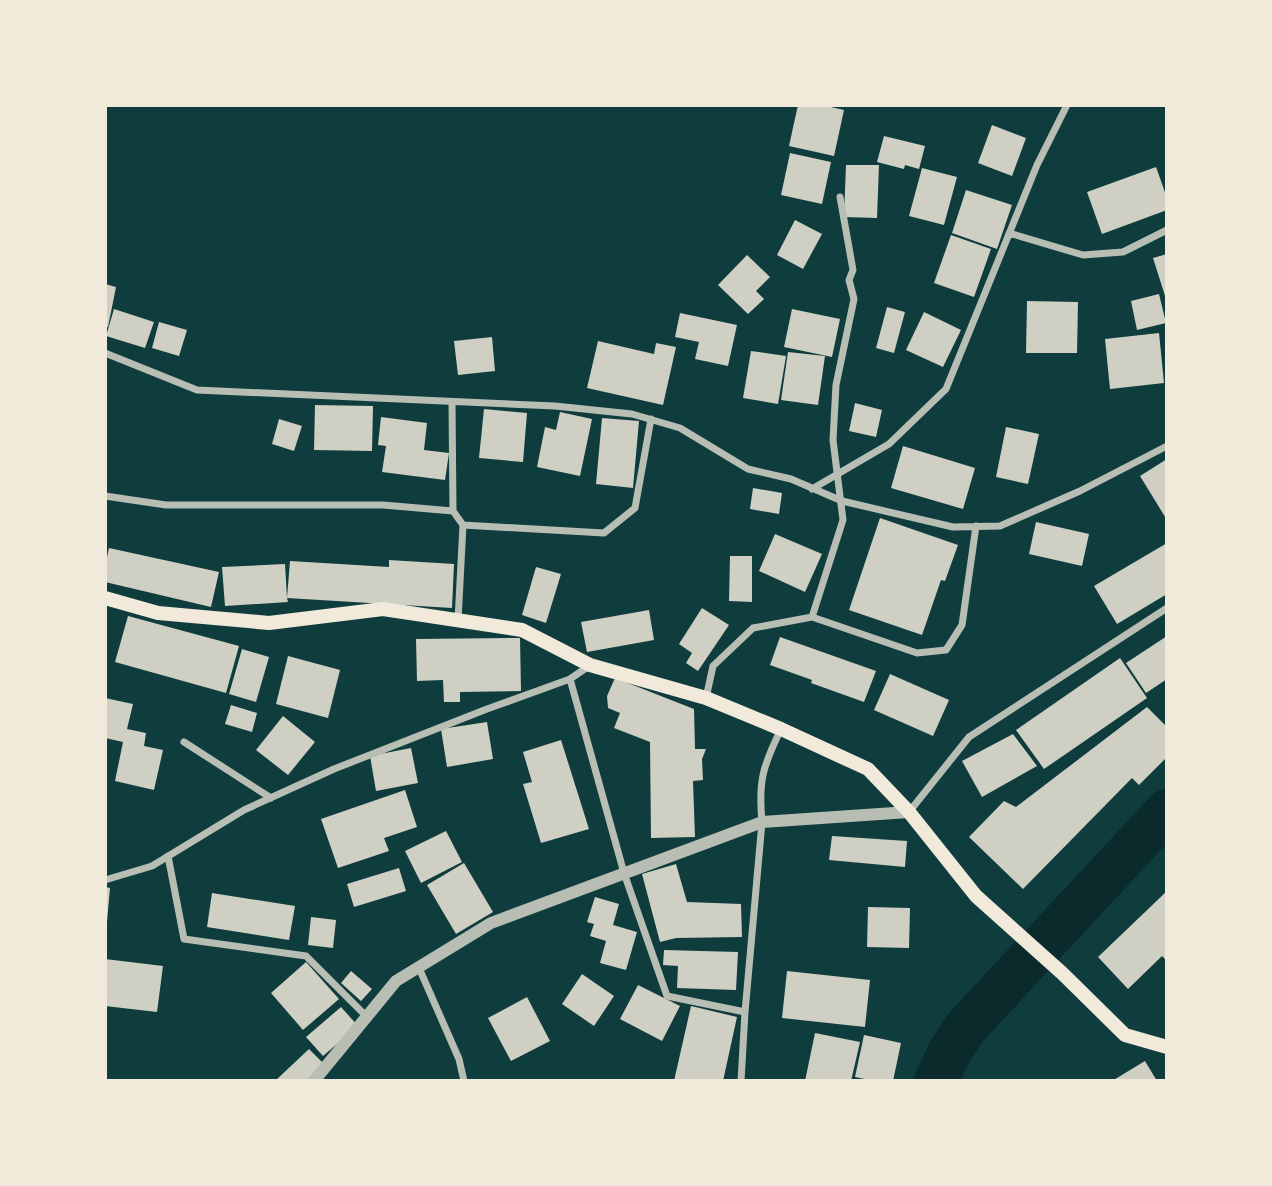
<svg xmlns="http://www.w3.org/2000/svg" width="1272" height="1186" viewBox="0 0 1272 1186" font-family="'Exo 2',sans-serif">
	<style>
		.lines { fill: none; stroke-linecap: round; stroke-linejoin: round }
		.river { stroke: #0a2a2b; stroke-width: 44 }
		.building { fill: #cfcfc3 }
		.minor { stroke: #b8beb3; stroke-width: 7 }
		.tertiary { stroke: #b8beb3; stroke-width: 12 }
		.secondary { stroke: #f1e9da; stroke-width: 14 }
	</style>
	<rect width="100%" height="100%" fill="#0f3d3e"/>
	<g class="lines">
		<path class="river" d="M936,1081L950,1051L966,1027L1167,811"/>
	</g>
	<path class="building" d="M798,105H822L844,110L834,156L789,146Z
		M992,125L1026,138L1012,176L978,163Z
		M884,136L925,146L919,169L905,165L904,169L877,162Z
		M790,153L831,162L822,204L781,195Z
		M846,165H879L877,218L844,217Z
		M1156,167L1167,198V210L1102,234L1087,192Z
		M922,168L957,177L944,225L909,216Z
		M966,190L1012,205L997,249L952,233Z
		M795,220L822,234L803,269L777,255Z
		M951,235L991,249L974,297L934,283Z
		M1167,254V299H1166L1153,258Z
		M747,255L770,277L756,291L764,299L748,314L718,285Z
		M105,284L116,287L108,327H105Z
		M1159,294L1166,323L1137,330L1131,301Z
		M1027,301L1078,302L1077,353H1026Z
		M887,307L905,312L894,353L876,348Z
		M114,309L154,322L145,348L106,336Z
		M792,309L840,319L832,357L784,347Z
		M924,312L961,330L943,367L906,350Z
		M680,313L737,325L728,366L695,359L699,342L675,337Z
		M159,322L187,330L179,356L152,348Z
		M1159,333L1164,383L1110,389L1105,339Z
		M492,337L495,371L458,375L454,341Z
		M598,341L654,354L656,343L676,347L663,405L587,388Z
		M751,351L786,356L778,404L743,398Z
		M788,352L825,356L818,405L781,400Z
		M855,403L882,410L876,437L849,431Z
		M315,405L373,406L372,451L314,450Z
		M484,409L527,413L523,462L479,458Z
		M560,412L592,419L580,476L537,467L545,427L556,430Z
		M381,417L427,423L424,450L449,453L445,480L382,472L386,446L378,445Z
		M602,418L639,421L633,488L596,484Z
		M279,419L302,426L294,451L272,444Z
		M1006,427L1039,434L1028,484L996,477Z
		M903,446L975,468L963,509L891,488Z
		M1167,459V520L1140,476Z
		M753,488L782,493L779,514L750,509Z
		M880,518L958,545L945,581L941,580L922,635L849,610Z
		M1036,522L1089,534L1082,566L1029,554Z
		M775,534L822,554L805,592L759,571Z
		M1167,543V594L1117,624L1094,586Z
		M109,548L219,572L211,607L105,582V566Z
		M730,556H752V602L729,601Z
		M389,560L454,564L452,608L287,598L288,602L225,606L222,567L285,564L287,598L290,561L389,567Z
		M536,567L561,574L546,623L522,615Z
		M702,608L729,625L698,671L686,663L692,653L679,644Z
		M649,610L654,640L587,652L581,622Z
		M128,616L239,646L226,693L115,662Z
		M1167,636V679L1146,693L1126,663Z
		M780,637L876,671L864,702L811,683L812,680L770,665Z
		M520,638L521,691L460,692V702H444L443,680L417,681L416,639Z
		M242,649L269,657L256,702L229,694Z
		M288,656L340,670L328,718L276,704Z
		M1120,658L1147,698L1044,769L1016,730Z
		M890,674L949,700L933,736L874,710Z
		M615,678L694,709L695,749H706L702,759L703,780L693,781L695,837L651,838L650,742L614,728L620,713L608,708L607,696Z
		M105,698L133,704L127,729L146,733L144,746L163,750L154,790L115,781L123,742L105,738Z
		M231,705L257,713L252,732L225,724Z
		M1147,707L1167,727V757L1139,785L1132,778L1023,889L969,837L1004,801L1016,807Z
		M283,716L315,742L288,775L256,750Z
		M487,722L493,759L447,767L441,729Z
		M1013,734L1037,766L982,797L962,761Z
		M561,740L589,829L541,843L523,784L532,782L523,752Z
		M411,748L418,783L376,791L370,756Z
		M405,790L417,827L384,838L389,851L338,868L321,819Z
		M446,831L462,862L421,883L405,851Z
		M832,836L907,841L905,867L829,860Z
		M464,863L493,912L456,934L427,885Z
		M676,864L687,902L741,904L742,937L676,938L660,942L642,874Z
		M399,868L406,891L354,907L347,884Z
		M105,887L110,888L107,922H105Z
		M1167,891V961L1162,956L1128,989L1098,957Z
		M212,893L295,906L289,940L207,927Z
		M595,897L619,904L613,925L637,932L626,970L600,963L606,941L590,936L594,924L587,922Z
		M868,907L910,908L909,948L867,947Z
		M311,917L336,920L333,948L308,945Z
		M664,950L738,952L736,990L677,988L678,966L663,965Z
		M105,959L163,966L157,1012L105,1006Z
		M306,962L339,999L303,1030L271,993Z
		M351,971L372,989L361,1001L341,983Z
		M787,971L870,980L865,1027L782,1018Z
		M582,974L614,996L594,1026L562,1004Z
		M638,985L680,1006L662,1041L620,1019Z
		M527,997L550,1041L511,1061L488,1018Z
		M691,1006L737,1017L723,1081H674Z
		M341,1007L358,1026L323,1056L306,1037Z
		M815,1033L860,1042L851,1081H805Z
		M864,1035L901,1043L893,1081H874L855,1077Z
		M309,1049L324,1064L306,1081H275Z
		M1145,1061L1157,1081H1112Z"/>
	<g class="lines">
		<path class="minor" d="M1009,233L1083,255L1123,252L1167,230
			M105,353L197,390L555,406L632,414L680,428L748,469L791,479L842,501L953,527L1000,526L1080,491L1167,446
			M452,402L453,511L463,525L458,620
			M812,489L889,444L946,389L1037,165L1067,105
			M105,496L166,505H383L453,511
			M463,525L604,533L635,508L651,419
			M812,617L843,520L833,440L836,385L854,299L849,280L853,270L840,197
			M570,679L624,873L667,996L745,1012
			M706,698L713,666L753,628L812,617L917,653L946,650L962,625L976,526
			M184,742L271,798
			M909,812L969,737L1167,608
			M168,856L184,939L306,956L367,1017
			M105,880L152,866L244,810L334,769L487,709L570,679L589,666
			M419,968L459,1059L464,1081
			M741,1081L745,1012L762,822C758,781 763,766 781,729"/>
		<path class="tertiary" d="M314,1081L396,981L491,923L762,822L909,812"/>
		<path class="secondary" d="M105,598L158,613L269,623L383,609L522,630L590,665L706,698L781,729L868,769L909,812L976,896L1062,973L1125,1035L1167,1047"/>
	</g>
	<rect width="1272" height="1186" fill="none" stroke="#f1e9da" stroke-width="214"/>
</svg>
